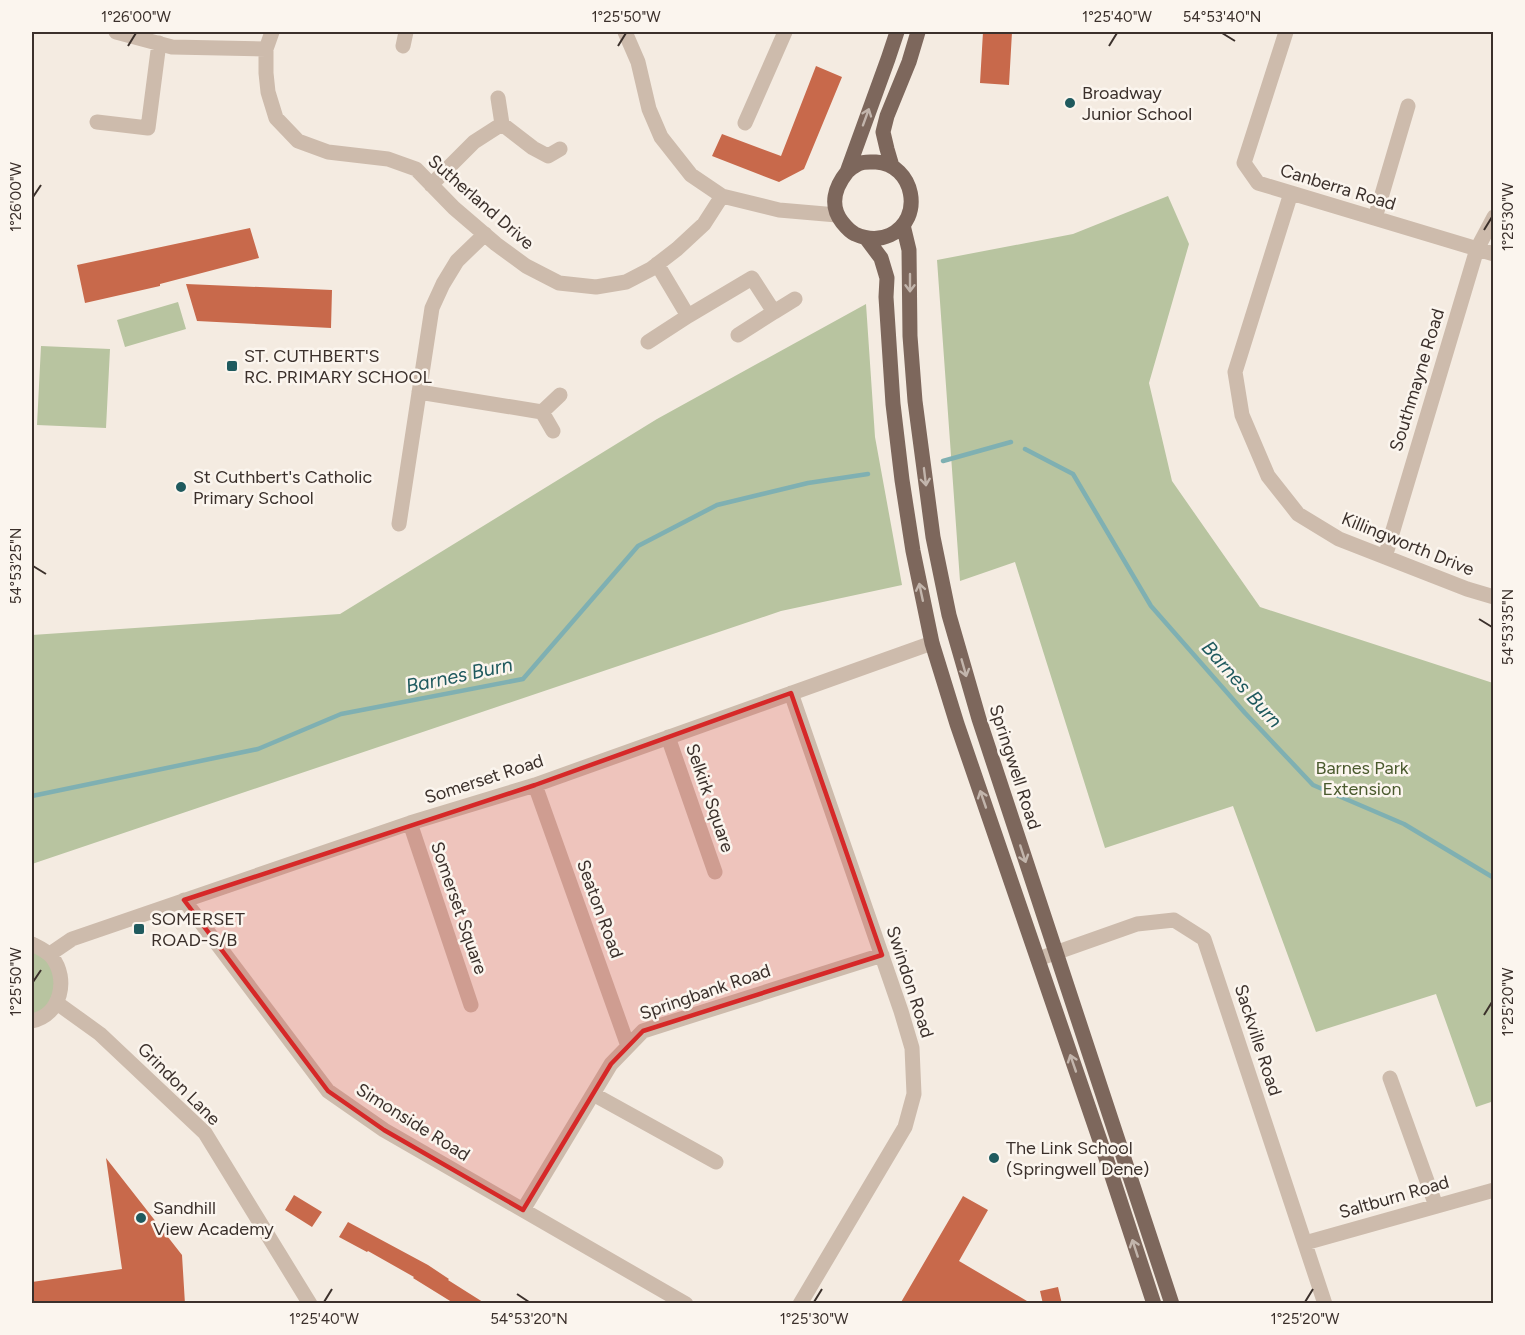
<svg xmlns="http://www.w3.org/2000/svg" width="1525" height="1335" viewBox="0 0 1525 1335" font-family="Figtree,sans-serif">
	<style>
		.green { fill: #b8c4a0 }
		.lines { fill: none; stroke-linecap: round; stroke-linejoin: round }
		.stream { stroke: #7fb0b2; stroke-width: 4.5 }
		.building { fill: #c8694b }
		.minor { stroke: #cdbbac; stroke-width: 15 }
		.major { stroke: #7d675c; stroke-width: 15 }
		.oneway { stroke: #c2b5ac }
		.marked { fill: #d62828; fill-opacity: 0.2; stroke: #d62828; stroke-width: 4.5; stroke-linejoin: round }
		.ticks { fill: none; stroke: #3b302b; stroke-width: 2 }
		.poi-dot { fill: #1f5a5e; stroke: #fbf5ee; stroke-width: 2 }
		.labels { text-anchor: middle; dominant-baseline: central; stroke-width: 5; stroke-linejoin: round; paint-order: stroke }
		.poi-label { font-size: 18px; fill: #3b302b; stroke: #fbf5ee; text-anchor: start }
		.street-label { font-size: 18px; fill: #3b302b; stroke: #fbf5ee }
		.park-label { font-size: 18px; fill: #4a5a2e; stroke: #fbf5ee }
		.water-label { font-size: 20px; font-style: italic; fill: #1f5a5e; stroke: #fbf5ee }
		.neatline { fill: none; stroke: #3b302b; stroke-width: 2 }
		.ticks-label { font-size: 15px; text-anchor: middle; fill: #3b302b }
	</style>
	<rect width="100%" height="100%" fill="#f4ebe1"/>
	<path class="green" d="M1168,196L1189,244L1149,383L1172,481L1260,607L1493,683L1494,1101L1476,1107L1436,994L1316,1032L1233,806L1105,848L1015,562L960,581L937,260L1073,234Z
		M178,302L186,329L125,347L117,320Z
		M866,304L875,437L902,585L781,611L32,864V635L340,614L657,419Z
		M41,346L110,349L106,428L37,425Z
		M32,944L50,954L62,989L32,1021Z"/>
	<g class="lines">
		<path class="stream" d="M1025,449L1073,474L1151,606L1245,713L1313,785L1404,824L1494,878
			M943,461L1011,442
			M32,796L258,749L341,714L523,679L638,546L717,505L808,483L868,474"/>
	</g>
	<path class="building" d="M983,32H1012L1009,85L980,83Z
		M816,66L842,77L804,169L779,182L712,156L722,134L781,156Z
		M250,228L259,258L160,284V286L85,303L77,265Z
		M186,284L332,290L331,328L197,321Z
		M106,1158L182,1255L185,1304H32V1282L122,1269Z
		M294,1195L322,1212L312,1227L285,1210Z
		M963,1196L988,1210L959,1261L1032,1304H900Z
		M348,1222L428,1265L449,1279L448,1280L486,1304H455L413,1278L414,1277L368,1251L367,1252L339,1237Z
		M1058,1287L1062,1304H1043L1040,1291Z"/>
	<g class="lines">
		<path class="minor" d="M116,32L172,47L266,49
			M272,32L266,49V73L268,92L276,118L298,141L328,152L388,159L416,169L454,208L496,244L526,266L559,283L596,287L626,282L651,269L677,249L704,224L722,196
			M625,32L638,62L649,109L661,137L691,175L722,196L779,210L837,215
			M1286,32L1244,163L1258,183L1494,254
			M403,46L406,32
			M498,98L502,124
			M97,122L148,128L159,43
			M745,123L785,32
			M431,185L474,142L502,124L533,148L548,156L560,149
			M1291,193L1235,372L1242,415L1268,476L1298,514L1339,539L1467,589L1494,597
			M1375,218L1408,106
			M774,312L795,299
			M688,316L752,278L774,312L738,335
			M648,342L688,316L657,264
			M419,392L542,412L553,431
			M542,412L560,395
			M399,524L432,308L443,284L457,261L485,234
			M1385,557L1477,249L1494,217
			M791,693L901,1011L912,1048L914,1094L905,1127L800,1304
			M668,737L715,872
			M535,785L628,1046
			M410,823L471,1005
			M184,900L328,1091L384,1130L686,1304
			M32,944C38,947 47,951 52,957C69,979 61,1015 32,1021
			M50,954L72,939L410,823L535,785L932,643
			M1038,959L1137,924L1174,920L1204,939L1325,1304
			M57,1003L100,1034L205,1133L310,1304
			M1390,1078L1436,1206
			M593,1094L716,1162
			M523,1210L611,1064L643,1031L882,955
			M1305,1243L1494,1190"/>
		<path class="major" d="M892,166L887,149L883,132L887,116L909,62L918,32
			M847,172C850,169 854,166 858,164C864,161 870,162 876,162C914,164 925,219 890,235C879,240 866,239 855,234C849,231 846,227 842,222C829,205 835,187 847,172L888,59L897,32
			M903,225L909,250L910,336L915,401L933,537L949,615L979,719L1172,1304
			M866,238L881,258L887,278L886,297L893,404L902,480L913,551L932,643L957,724L1107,1161L1154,1304"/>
	</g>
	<defs><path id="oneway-shaft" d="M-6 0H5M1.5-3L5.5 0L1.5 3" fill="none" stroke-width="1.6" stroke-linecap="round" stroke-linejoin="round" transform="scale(1.5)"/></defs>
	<g class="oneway">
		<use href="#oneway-shaft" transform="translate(866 117) rotate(-70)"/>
		<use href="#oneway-shaft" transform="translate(910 283) rotate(90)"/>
		<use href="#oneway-shaft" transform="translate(925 477) rotate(83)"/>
		<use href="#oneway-shaft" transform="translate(921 592) rotate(-102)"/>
		<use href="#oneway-shaft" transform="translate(964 668) rotate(74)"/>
		<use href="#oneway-shaft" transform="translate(983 799) rotate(-109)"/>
		<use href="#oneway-shaft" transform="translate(1023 854) rotate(72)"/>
		<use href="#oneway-shaft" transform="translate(1073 1063) rotate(-109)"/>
		<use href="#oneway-shaft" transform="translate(1135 1248) rotate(-108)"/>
	</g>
	<path class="marked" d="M791,693L882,955L643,1031L611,1064L523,1210L384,1130L328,1091L184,900L535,785Z"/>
	<path class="ticks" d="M1222,33L1235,41M128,46L136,33M618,46L626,33M1109,46L1117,33M33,197L41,185M1484,230L1492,217M33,566L46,574M1479,619L1492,627M33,982L41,970M1484,1015L1492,1002M517,1294L529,1302M324,1302L332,1289M814,1302L822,1289M1305,1302L1313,1289"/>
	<g class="poi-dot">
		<circle cx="1070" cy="103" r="6"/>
		<rect x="226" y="360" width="12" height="12" rx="3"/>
		<circle cx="181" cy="487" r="6"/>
		<rect x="133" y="923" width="12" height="12" rx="3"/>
		<circle cx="994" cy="1158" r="6"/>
		<circle cx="141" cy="1218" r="6"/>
	</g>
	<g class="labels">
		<g class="poi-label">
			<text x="1082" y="93">Broadway<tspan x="1082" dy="21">Junior School</tspan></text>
			<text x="244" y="356">ST. CUTHBERT'S<tspan x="244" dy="21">RC. PRIMARY SCHOOL</tspan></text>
			<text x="193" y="477">St Cuthbert's Catholic<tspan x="193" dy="21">Primary School</tspan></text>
			<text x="151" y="919">SOMERSET<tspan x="151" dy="21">ROAD-S/B</tspan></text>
			<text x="1006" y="1148">The Link School<tspan x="1006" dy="21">(Springwell Dene)</tspan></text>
			<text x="153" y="1208">Sandhill<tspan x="153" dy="21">View Academy</tspan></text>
		</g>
		<g class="street-label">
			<text transform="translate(1338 187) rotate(17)">Canberra Road</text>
			<text transform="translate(481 202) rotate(41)">Sutherland Drive</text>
			<text transform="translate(1417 380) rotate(-73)">Southmayne Road</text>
			<text transform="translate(1408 544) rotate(22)">Killingworth Drive</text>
			<text transform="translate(1015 767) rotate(72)">Springwell Road</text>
			<text transform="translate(484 779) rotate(-18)">Somerset Road</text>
			<text transform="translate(710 798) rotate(71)">Selkirk Square</text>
			<text transform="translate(459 908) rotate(71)">Somerset Square</text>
			<text transform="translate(600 909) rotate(70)">Seaton Road</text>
			<text transform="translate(910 982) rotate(72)">Swindon Road</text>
			<text transform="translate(705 992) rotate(-19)">Springbank Road</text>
			<text transform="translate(1258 1040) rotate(72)">Sackville Road</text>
			<text transform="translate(179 1084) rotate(45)">Grindon Lane</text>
			<text transform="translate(413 1122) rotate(32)">Simonside Road</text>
			<text transform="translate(1394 1197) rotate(-16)">Saltburn Road</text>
		</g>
		<g class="park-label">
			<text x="1362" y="768">Barnes Park<tspan x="1362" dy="21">Extension</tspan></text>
		</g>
		<g class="water-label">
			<text transform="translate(459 675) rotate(-12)">Barnes Burn</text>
			<text transform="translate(1242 684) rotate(48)">Barnes Burn</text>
		</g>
	</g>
	<rect width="1525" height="1335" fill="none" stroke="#fbf5ee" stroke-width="66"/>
	<rect x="33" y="33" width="1459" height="1269" class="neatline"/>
	<g class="ticks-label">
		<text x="136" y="22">1°26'00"W</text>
		<text x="626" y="22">1°25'50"W</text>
		<text x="1117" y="22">1°25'40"W</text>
		<text x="1222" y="22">54°53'40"N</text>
		<text transform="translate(16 197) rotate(-90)" y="5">1°26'00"W</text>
		<text transform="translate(1508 217) rotate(-90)" y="5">1°25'30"W</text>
		<text transform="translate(16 566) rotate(-90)" y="5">54°53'25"N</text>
		<text transform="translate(1508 627) rotate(-90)" y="5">54°53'35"N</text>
		<text transform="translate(16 982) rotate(-90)" y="5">1°25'50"W</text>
		<text transform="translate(1508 1002) rotate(-90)" y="5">1°25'20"W</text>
		<text x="324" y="1324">1°25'40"W</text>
		<text x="529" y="1324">54°53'20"N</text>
		<text x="814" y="1324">1°25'30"W</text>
		<text x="1305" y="1324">1°25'20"W</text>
	</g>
</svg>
